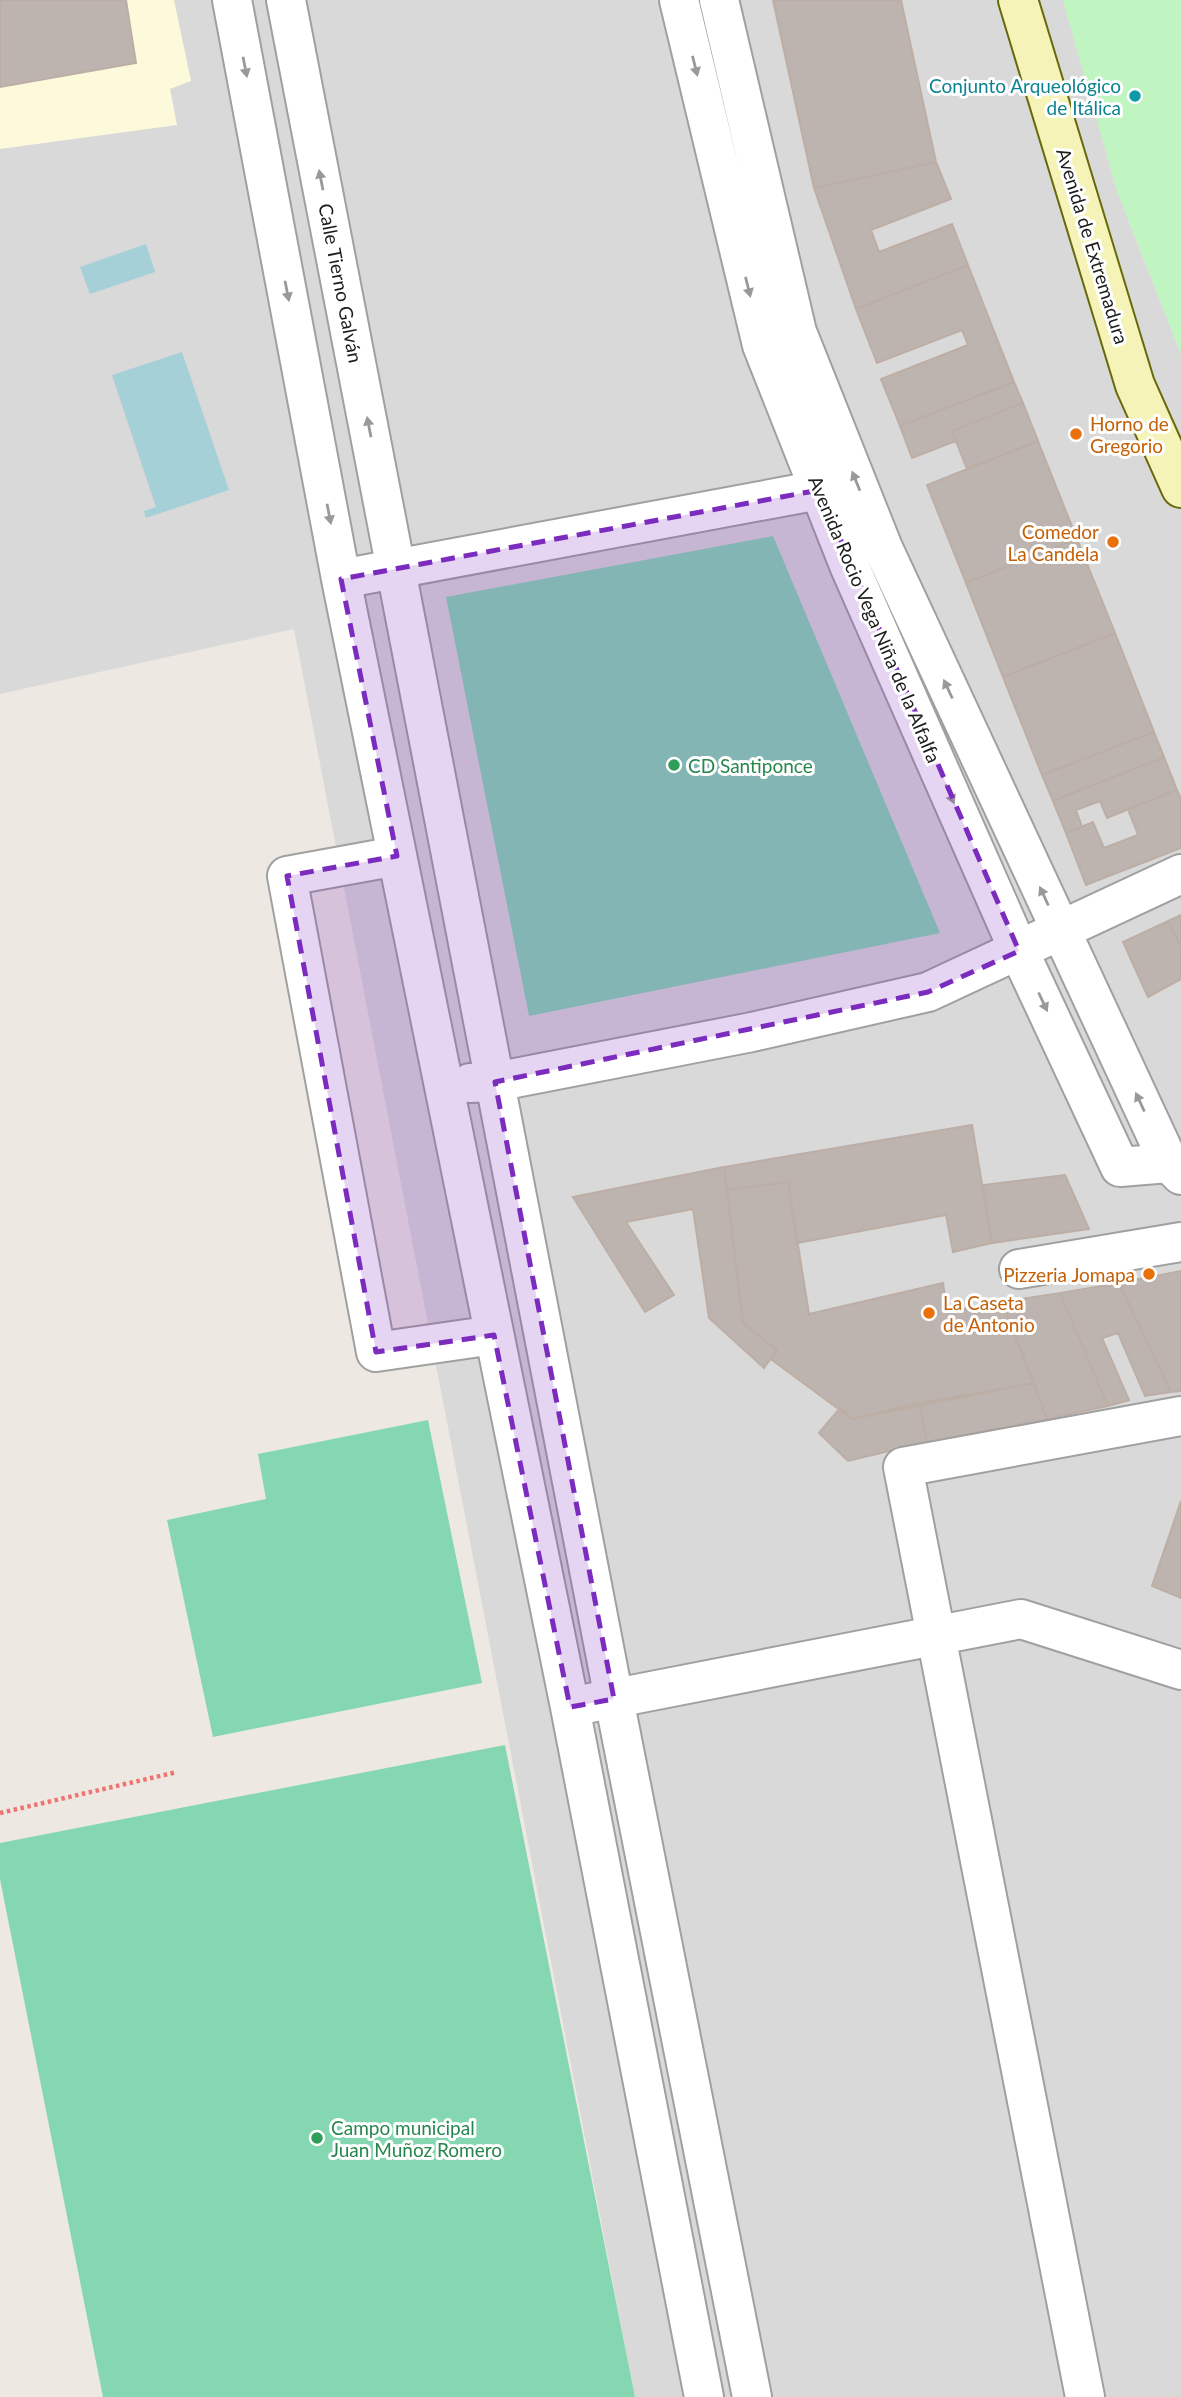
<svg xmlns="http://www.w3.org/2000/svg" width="1181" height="2397" viewBox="0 0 1181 2397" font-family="Lato,sans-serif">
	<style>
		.residential { fill: #dad9d9 }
		.education { fill: #fdfadb }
		.park { fill: #c0f5c1 }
		.pitch { fill: #84d7b1 }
		.water { fill: #a5d0d8 }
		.building { fill: #bdb4af; stroke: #bdaea5; stroke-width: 2 }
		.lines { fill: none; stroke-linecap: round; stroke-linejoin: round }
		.minor-casing { stroke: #a0a0a0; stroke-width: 42 }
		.secondary-casing { stroke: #676a0b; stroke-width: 42 }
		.path { stroke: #f0736f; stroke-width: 4.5; stroke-dasharray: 3.5 3.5; stroke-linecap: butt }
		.minor { stroke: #fff; stroke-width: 38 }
		.secondary { stroke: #f5f3b8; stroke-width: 38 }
		.oneway { fill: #999 }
		.marked { fill: #7b2cbf; fill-opacity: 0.2; stroke: #7b2cbf; stroke-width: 5; stroke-dasharray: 14 9; stroke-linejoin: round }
		.culture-dot { fill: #0f9aa8; stroke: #fff; stroke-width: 2.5 }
		.food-dot { fill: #e8710a; stroke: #fff; stroke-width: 2.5 }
		.leisure-dot { fill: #2e9e5b; stroke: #fff; stroke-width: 2.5 }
		.labels { text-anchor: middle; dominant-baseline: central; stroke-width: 6; stroke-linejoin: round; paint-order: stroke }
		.culture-label { font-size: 19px; fill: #0d838f; stroke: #fff; text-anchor: end }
		.street-label { font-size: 19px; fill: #1c1c1c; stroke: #fff }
		.food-label { font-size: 19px; fill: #c56008; stroke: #fff; text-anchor: start }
		.leisure-label { font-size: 19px; fill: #27864d; stroke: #fff; text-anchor: start }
	</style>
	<rect width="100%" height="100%" fill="#ede8e2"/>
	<path class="residential" d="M0,0H1063L1117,191L1181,354V2397H635L294,629L0,694Z"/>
	<path class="education" d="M0,0H174L191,81L170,89L177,125L0,149Z"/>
	<path class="park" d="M1063,0H1181V354L1117,191Z"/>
	<path class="pitch" d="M773,536L940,933L529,1016L446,597Z
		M428,1420L482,1683L213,1737L167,1520L266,1499L258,1454Z
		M505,1745L635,2397H103L0,1879V1843Z"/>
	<path class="water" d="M146,244L155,272L90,294L80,267Z
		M182,352L229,490L146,518L144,511L156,507L112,375Z"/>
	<path class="building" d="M0,0H126L136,63L0,87Z
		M773,0H901L936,162L814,188Z
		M936,162L951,199L871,230L879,252L952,224L968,265L856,309L814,188Z
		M968,265L1014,382L900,426L881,379L968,345L962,330L877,363L856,309Z
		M1014,382L1023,403L952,431L956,441L912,458L900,426Z
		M1023,403L1038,441L967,469L952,431Z
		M1038,441L1077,539L966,583L927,485Z
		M1077,539L1115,633L1003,677L966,583Z
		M1115,633L1154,732L1042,775L1003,677Z
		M1154,732L1164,757L1053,801L1042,775Z
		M1164,757L1177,790L1107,818L1100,801L1076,810L1082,827L1066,833L1053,801Z
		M1177,790L1181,799V848L1086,885L1066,833L1093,822L1104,848L1138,835L1128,809Z
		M1181,915V947L1168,921Z
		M1168,921L1181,947V979L1148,997L1123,942Z
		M972,1125L992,1243L953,1252L946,1215L797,1243L788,1182L727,1190L724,1167Z
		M724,1167L743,1323L777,1350L764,1368L709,1318L693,1209L626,1222L674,1295L645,1312L573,1197Z
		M1065,1175L1089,1229L992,1243L983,1185Z
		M788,1182L809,1314L943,1283L947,1312L1002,1302L1034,1383L852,1419L772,1360L777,1350L743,1323L727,1190Z
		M1181,1271V1391L1171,1392L1119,1283Z
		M1119,1283L1171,1392L1145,1396L1118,1333L1102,1338L1129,1400L1108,1406L1060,1293Z
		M1060,1293L1108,1406L1047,1419L1002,1302Z
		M1034,1383L1047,1419L927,1442L919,1403Z
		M919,1403L927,1442L848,1461L819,1433L840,1408L852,1419Z
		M1181,1501V1598L1152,1586Z"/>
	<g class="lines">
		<defs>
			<path id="minor" d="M232,0L341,579L570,1707L704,2397
				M286,0L614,1699L752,2397
				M679,0L762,345L849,565L1019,951L1120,1167L1169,1163
				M719,0L797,332L883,548L1169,1163L1181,1175
				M341,579L819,490
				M397,856L287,876L376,1352L494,1335
				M470,1083L495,1082L752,1032L928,992L1181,874
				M1019,1269L1181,1242
				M590,1703L1021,1619L1181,1670
				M1085,2397L903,1467L1181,1416"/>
			<path id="secondary" d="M1018,0L1135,385L1181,488"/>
		</defs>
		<use href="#minor" class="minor-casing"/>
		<use href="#secondary" class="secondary-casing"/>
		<path class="path" d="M0,1813L177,1772"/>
		<use href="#minor" class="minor"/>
		<use href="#secondary" class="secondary"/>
	</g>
	<defs><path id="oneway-solid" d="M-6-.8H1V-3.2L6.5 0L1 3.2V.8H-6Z" transform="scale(1.75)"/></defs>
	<g class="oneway">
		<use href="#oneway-solid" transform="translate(695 66) rotate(76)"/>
		<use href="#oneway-solid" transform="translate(245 67) rotate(79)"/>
		<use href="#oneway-solid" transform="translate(321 180) rotate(-101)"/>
		<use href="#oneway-solid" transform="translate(748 287) rotate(76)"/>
		<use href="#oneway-solid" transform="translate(287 291) rotate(79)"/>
		<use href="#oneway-solid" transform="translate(369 427) rotate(-101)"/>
		<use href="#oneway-solid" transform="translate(856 481) rotate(-112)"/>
		<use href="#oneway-solid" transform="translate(329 514) rotate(79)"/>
		<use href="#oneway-solid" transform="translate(948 689) rotate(-115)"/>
		<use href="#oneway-solid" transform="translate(950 794) rotate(66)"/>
		<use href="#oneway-solid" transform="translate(1044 896) rotate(-115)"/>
		<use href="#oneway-solid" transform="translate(1043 1002) rotate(65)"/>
		<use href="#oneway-solid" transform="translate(1140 1102) rotate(-115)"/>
	</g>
	<path class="marked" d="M819,490L1019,951L928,992L495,1082L614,1699L570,1707L494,1335L376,1352L287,876L397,856L341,579Z"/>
	<circle class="culture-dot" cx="1135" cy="96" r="7"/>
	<g class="food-dot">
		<circle cx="1076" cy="434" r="7"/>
		<circle cx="1113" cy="542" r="7"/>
		<circle cx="1149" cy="1274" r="7"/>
		<circle cx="929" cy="1313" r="7"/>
	</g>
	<g class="leisure-dot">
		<circle cx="674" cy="765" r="7"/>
		<circle cx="317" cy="2138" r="7"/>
	</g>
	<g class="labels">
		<g class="culture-label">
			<text x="1121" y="85">Conjunto Arqueológico<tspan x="1121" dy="22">de Itálica</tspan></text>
		</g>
		<g class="street-label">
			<text transform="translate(1093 246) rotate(73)">Avenida de Extremadura</text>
			<text transform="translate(341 283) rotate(79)">Calle Tierno Galván</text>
			<text transform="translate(875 619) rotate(67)">Avenida Rocio Vega Niña de la Alfalfa</text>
		</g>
		<g class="food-label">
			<text x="1090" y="423">Horno de<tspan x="1090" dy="22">Gregorio</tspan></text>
			<text x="1099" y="531" text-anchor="end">Comedor<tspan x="1099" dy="22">La Candela</tspan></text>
			<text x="1135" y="1274" text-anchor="end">Pizzeria Jomapa</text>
			<text x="943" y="1302">La Caseta<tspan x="943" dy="22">de Antonio</tspan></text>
		</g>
		<g class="leisure-label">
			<text x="688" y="765">CD Santiponce</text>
			<text x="331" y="2127">Campo municipal<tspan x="331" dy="22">Juan Muñoz Romero</tspan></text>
		</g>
	</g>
</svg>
